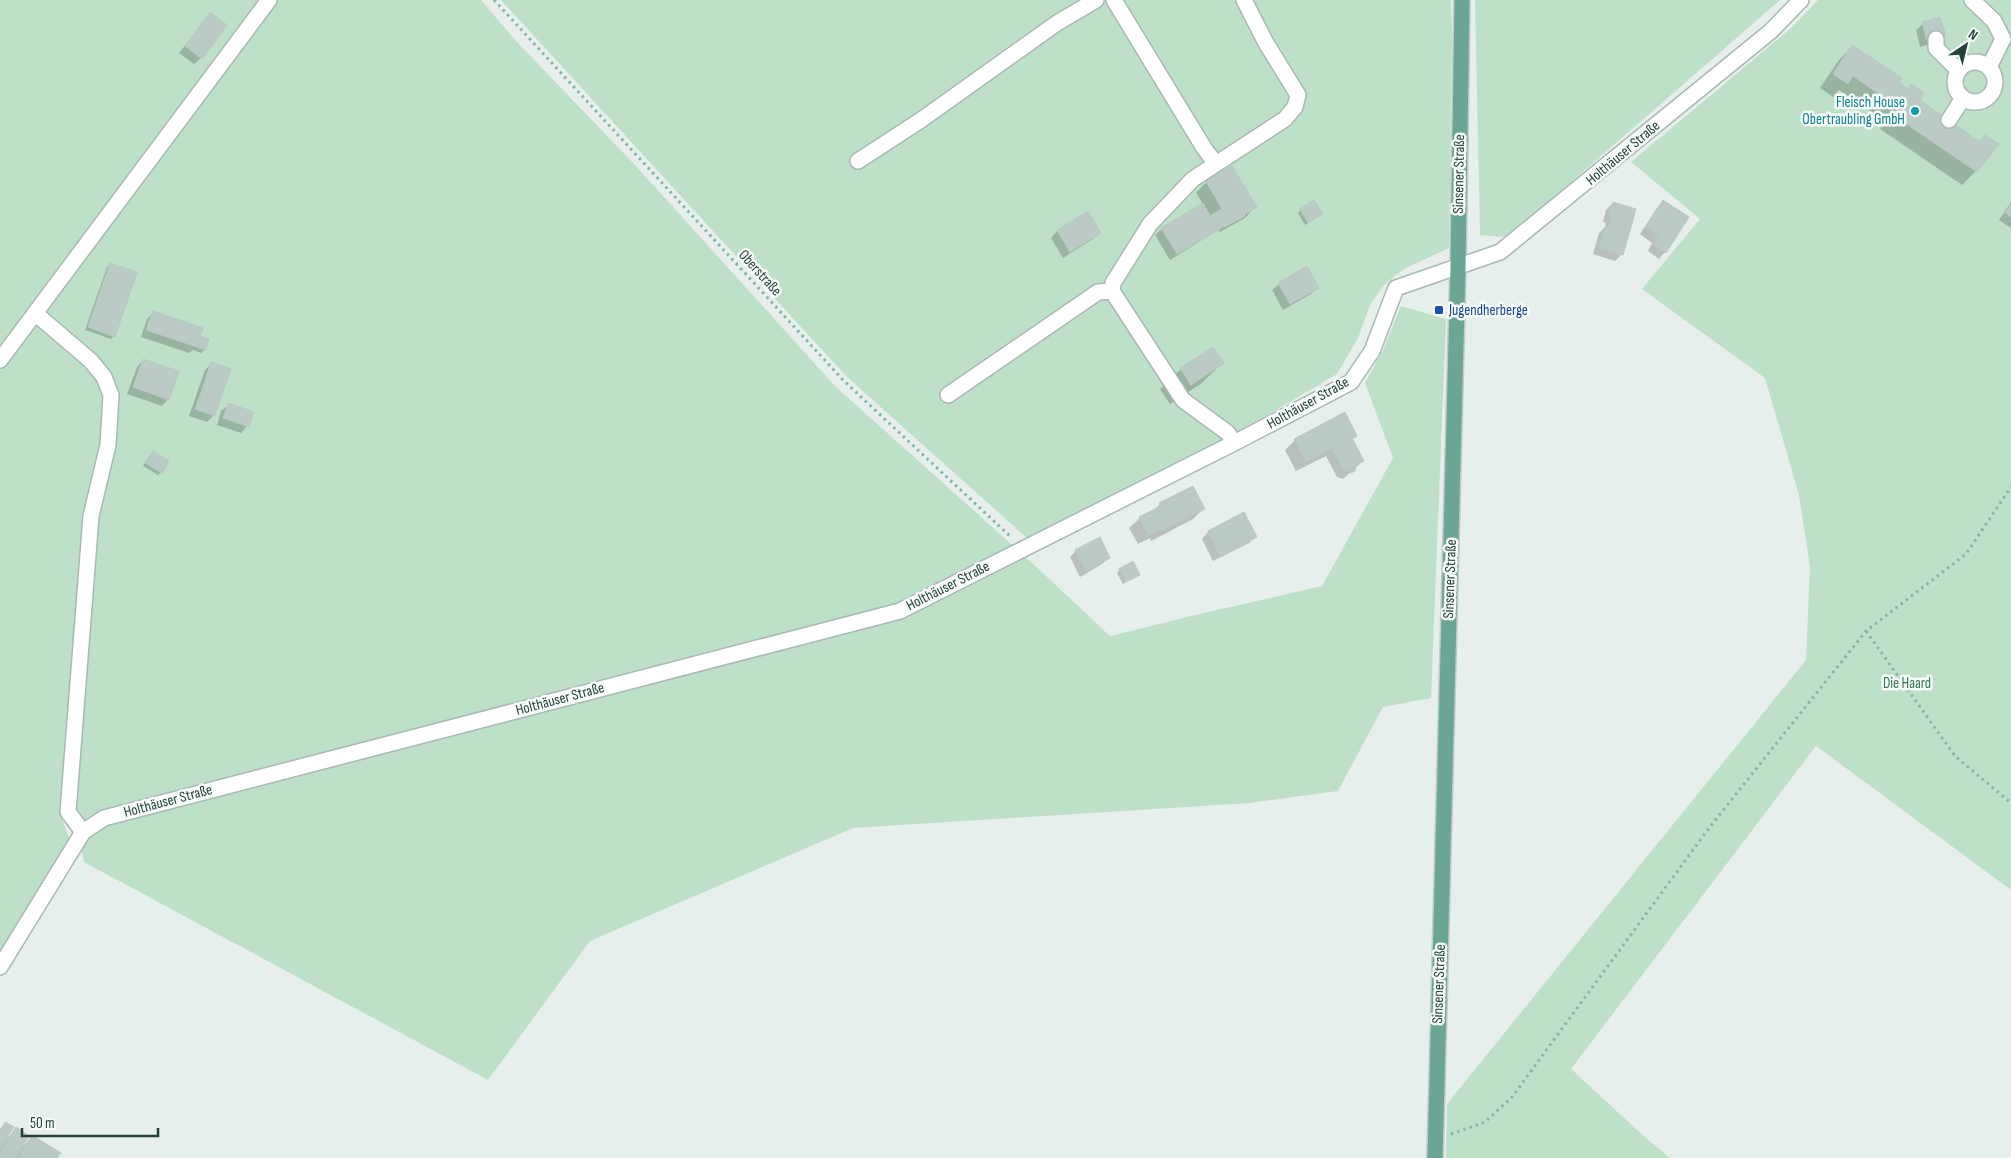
<svg xmlns="http://www.w3.org/2000/svg" width="2011" height="1158" viewBox="0 0 2011 1158" font-family="'Sofia Sans Condensed',sans-serif">
	<style>
		.green { fill: #bfe0c8 }
		.shadow { fill: #0003; fill-rule: evenodd }
		.building { fill: #bbcac4; stroke: #b8c9c2 }
		.lines { fill: none; stroke-linecap: round; stroke-linejoin: round }
		.minor-casing { stroke: #a8b8b2; stroke-width: 18 }
		.major-casing { stroke: #c2cac8; stroke-width: 18 }
		.path { stroke: #86b3a5; stroke-width: 3; stroke-dasharray: 2.5 4; stroke-linecap: butt }
		.minor { stroke: #fff; stroke-width: 15 }
		.major { stroke: #6aa596; stroke-width: 15 }
		.culture-dot { fill: #0f9aa8; stroke: #f7fbf9; stroke-width: 2 }
		.transit-dot { fill: #1a4fb4; stroke: #f7fbf9; stroke-width: 2 }
		.labels { text-anchor: middle; dominant-baseline: central; stroke-width: 5; stroke-linejoin: round; paint-order: stroke }
		.culture-label { font-size: 15px; fill: #0d838f; stroke: #f7fbf9; text-anchor: end }
		.street-label { font-size: 15px; fill: #24423a; stroke: #f7fbf9 }
		.transit-label { font-size: 15px; fill: #164399; stroke: #f7fbf9; text-anchor: start }
		.park-label { font-size: 15px; fill: #2d7a4b; stroke: #f7fbf9 }
	</style>
	<rect width="100%" height="100%" fill="#e6efeb"/>
	<path class="green" d="M0,0H481L516,41L636,166L836,387L1029,560L1110,636L1191,616L1322,586L1393,458L1365,383L1383,350L1401,306L1446,319L1431,698L1383,707L1338,791L1249,803L853,828L590,941L488,1080L84,862L73,813L87,531L59,810L72,846L0,954Z
		M501,0H1451L1452,38L1449,248L1404,269L1384,285L1370,305L1358,338L1337,374L1234,435L1027,538L847,377Z
		M1475,0H1780L1522,225L1504,237L1480,235Z
		M1818,0H2011V890L1816,746L1571,1069L1647,1139L1670,1158H1446L1447,1104L1806,660L1810,567L1799,495L1765,378L1642,289L1700,219L1631,162L1790,29Z"/>
	<path class="shadow" d="M210,14L201,58L194,64L179,53Z
		M1923,24L1938,42L1920,47L1916,30Z
		M1853,46L1907,90L1911,86L1918,101L1979,142L1985,136L1976,171L1962,185L1880,129L1885,121L1839,90L1833,97L1820,88L1839,60Z
		M1232,167L1255,207L1245,218L1220,232L1218,230L1170,260L1155,235L1162,229L1203,205L1196,192L1207,182ZM1245,213V216L1225,227L1224,225Z
		M1663,202L1665,252L1659,259L1648,251L1652,243L1640,234L1657,208Z
		M2011,202V228L1999,220Z
		M1613,203L1635,210L1621,255L1615,261L1593,254L1599,233L1605,227L1606,223L1603,222L1606,210Z
		M1301,210L1321,214L1305,225L1298,213Z
		M1087,213L1100,233L1093,239L1063,258L1051,238L1057,231Z
		M110,264L114,336L111,339L85,330L107,267Z
		M1279,284L1318,287L1311,294L1283,310L1272,290Z
		M153,313L198,341L201,338L204,350L201,353L193,350L189,353L141,337L147,319Z
		M143,360L168,399L162,406L127,394L137,367Z
		M212,363L214,415L207,422L189,416L205,370Z
		M1222,363L1202,383L1170,404L1160,389L1181,369Z
		M228,405L247,426L241,433L217,425L221,411Z
		M1356,435L1352,439L1363,461L1343,479L1337,477L1326,456L1296,471L1285,450L1295,440Z
		M150,455L161,472L158,475L143,466Z
		M1160,504L1203,509L1193,519L1151,541L1150,538L1138,544L1129,528L1140,518L1153,511Z
		M1244,514L1255,536L1249,543L1213,561L1202,539L1208,532Z
		M1076,551L1109,558L1102,564L1080,577L1070,557Z
		M1119,570L1138,575L1123,584L1117,573Z
		M6,1123L5,1140L16,1129L21,1148L32,1137L56,1158H0V1129Z"/>
	<path class="building" d="M210,12L227,25L202,59L185,46Z
		M1940,17L1946,36L1927,41L1922,22Z
		M1852,45L1902,78L1899,83L1908,89L1911,84L1924,93L1920,100L1980,142L1985,135L1999,144L1977,172L1893,115L1898,107L1853,76L1848,84L1833,74Z
		M1232,166L1257,207L1230,223L1206,181Z
		M1314,200L1323,214L1308,223L1300,209Z
		M1663,200L1689,217L1666,253L1653,244L1658,236L1646,227Z
		M1613,202L1636,209L1623,255L1599,248L1606,225L1610,226L1612,217L1608,215Z
		M1203,203L1218,230L1177,254L1161,228Z
		M2011,204V217L2005,213Z
		M1222,209L1230,223L1218,230L1210,216Z
		M1088,211L1101,233L1070,252L1057,230Z
		M110,263L137,272L115,337L88,327Z
		M1307,266L1319,288L1290,304L1278,283Z
		M153,311L203,328L197,347L146,330Z
		M201,336L209,339L205,350L197,347Z
		M1213,347L1224,363L1191,385L1180,368Z
		M143,359L179,371L169,400L133,387Z
		M211,362L231,369L221,397L202,390Z
		M202,390L221,397L215,416L195,409Z
		M228,403L254,412L249,427L223,418Z
		M1345,412L1357,436L1306,462L1294,439Z
		M1352,438L1364,461L1355,465V471L1351,473L1346,470L1344,471L1332,448Z
		M153,451L169,461L162,473L145,463Z
		M1193,486L1205,509L1161,531L1160,529L1148,535L1139,517L1161,506L1159,503Z
		M1244,512L1257,537L1220,556L1208,531Z
		M1100,537L1110,558L1086,571L1075,550Z
		M1133,561L1140,575L1126,582L1119,569Z
		M5,1122L14,1127L0,1148V1131Z
		M16,1127L29,1136L15,1158H0V1153Z
		M32,1135L61,1153L57,1158H18Z"/>
	<g class="lines">
		<defs>
			<path id="minor" d="M1114,0L1204,148L1216,164
				M1972,0L1994,21L2003,39L1989,67
				M1936,39V48L1958,70
				M1955 82a20 20 0 1 1 40 0a20 20 0 1 1-40 0Z
				M1949,120L1963,98
				M858,161L921,120L1057,23L1096,0
				M35,313L91,361L104,377L111,395L108,445L91,516L68,812L83,832
				M0,360L269,0
				M948,395L1098,292L1112,291
				M1234,443L1228,433L1183,400L1112,291L1113,283L1150,224L1193,179L1285,119L1295,107L1298,95L1266,43L1244,0
				M0,967L83,832L104,818L900,611L1234,443L1351,382L1372,351L1396,288L1500,252L1771,31L1801,0"/>
			<path id="major" d="M1435,1158L1458,267L1462,0"/>
		</defs>
		<use href="#minor" class="minor-casing"/>
		<use href="#major" class="major-casing"/>
		<path class="path" d="M494,0L844,381L1012,538
			M1866,631L1955,756L2011,803
			M1451,1134L1485,1122L1512,1097L1709,828L1866,631L1966,554L2011,487"/>
		<use href="#minor" class="minor"/>
		<use href="#major" class="major"/>
	</g>
	<circle class="culture-dot" cx="1915" cy="111" r="5"/>
	<rect class="transit-dot" x="1434" y="305" width="10" height="10" rx="2.5"/>
	<g class="labels">
		<g class="culture-label">
			<text x="1905" y="102">Fleisch House<tspan x="1905" dy="17">Obertraubling GmbH</tspan></text>
		</g>
		<g class="street-label">
			<text transform="translate(1623 153) rotate(-40)">Holthäuser Straße</text>
			<text transform="translate(1459 174) rotate(-89)">Sinsener Straße</text>
			<text transform="translate(760 273) rotate(48)">Oberstraße</text>
			<text transform="translate(1308 403) rotate(-29)">Holthäuser Straße</text>
			<text transform="translate(1450 579) rotate(-88)">Sinsener Straße</text>
			<text transform="translate(948 586) rotate(-27)">Holthäuser Straße</text>
			<text transform="translate(560 699) rotate(-15)">Holthäuser Straße</text>
			<text transform="translate(168 801) rotate(-15)">Holthäuser Straße</text>
			<text transform="translate(1439 984) rotate(-88)">Sinsener Straße</text>
		</g>
		<g class="transit-label">
			<text x="1449" y="310">Jugendherberge</text>
		</g>
		<g class="park-label">
			<text x="1907" y="683">Die Haard</text>
		</g>
	</g>
	<g transform="translate(1966 45) rotate(35)" stroke="#f7fbf9" stroke-width="4" paint-order="stroke">
	<path d="M0-4L9 19L0 12L-9 19Z" fill="#24423a"/>
	<text y="-8" font-size="14" font-weight="bold" text-anchor="middle" fill="#24423a">N</text>
	</g>
	<path d="M22 1128v8h136v-8" fill="none" stroke="#24423a" stroke-width="2.5"/>
	<text x="30" y="1128" font-size="15" fill="#24423a" stroke="#f7fbf9" stroke-width="4" paint-order="stroke">50 m</text>
</svg>
